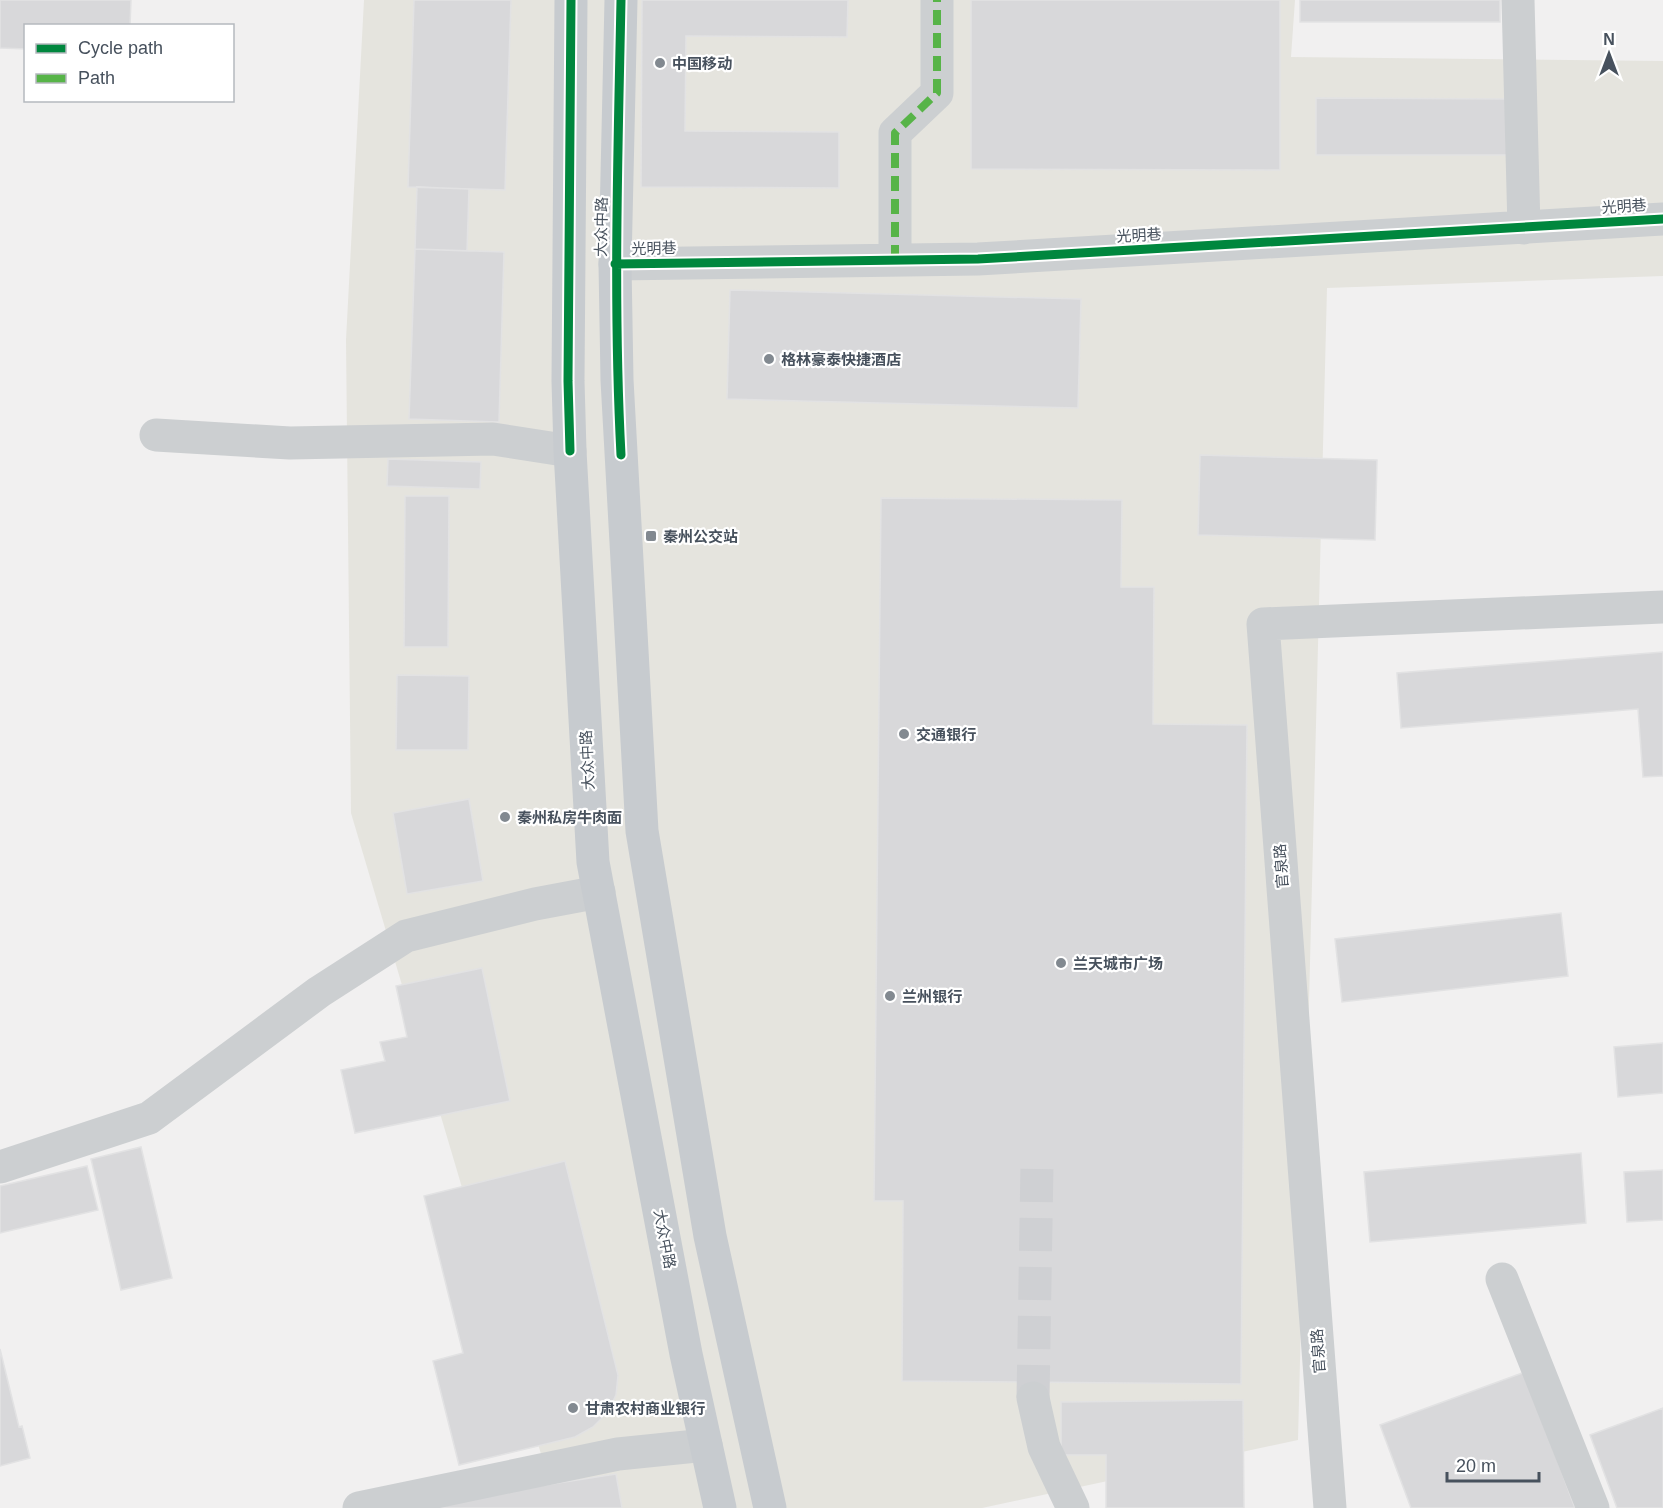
<svg xmlns="http://www.w3.org/2000/svg" width="1663" height="1508" viewBox="0 0 1663 1508" font-family="Arial,'Noto Sans SC',sans-serif">
	<style>
		.commercial { fill: #e5e4de }
		.building { fill: #d8d8da; stroke: #e2e2e3; stroke-width: 1.5 }
		.lines { fill: none; stroke-linecap: round; stroke-linejoin: round }
		.minor-tunnel { stroke: #cfd0d3; stroke-width: 33; stroke-dasharray: 33 16; stroke-linecap: butt }
		.minor { stroke: #cccfd1; stroke-width: 33 }
		.major { stroke: #c7cbcf; stroke-width: 33 }
		.quiet { stroke: #57b448; stroke-width: 8; stroke-dasharray: 15 8; stroke-linecap: butt }
		.cycleway-casing { stroke: #fff; stroke-width: 13 }
		.cycleway { stroke: #00873e; stroke-width: 9 }
		.poi-dot { fill: #828990; stroke: #fff; stroke-width: 2 }
		.labels { text-anchor: middle; dominant-baseline: central; stroke-width: 4.5; stroke-linejoin: round; paint-order: stroke }
		.poi-label { font-size: 15px; font-weight: bold; fill: #47515d; stroke: #fff; text-anchor: start }
		.street-label { font-size: 15px; fill: #47515d; stroke: #fff }
	</style>
	<rect width="100%" height="100%" fill="#f1f0f0"/>
	<path class="commercial" d="M364,0H1295L1291,57L1663,61V276L1327,288L1298,1440L982,1508H557L351,813L346,340Z"/>
	<path class="building" d="M0,0H131L130,26H26V49L0,48Z
		M414,0H511L505,190L408,187Z
		M642,0H848L847,37L686,36L685,131L839,132V188L641,187Z
		M971,0H1280V170L971,169Z
		M1300,0H1500V22H1300Z
		M1316,98L1510,99V155H1316Z
		M417,187L469,189L467,251L415,249Z
		M415,249L504,252L499,422L409,419Z
		M730,290L1081,299L1078,408L727,399Z
		M1200,455L1377,460L1375,540L1198,535Z
		M388,459L481,462L480,489L387,486Z
		M405,496H449L448,647H404Z
		M881,498L1122,500L1121,587H1154L1153,724L1247,725L1241,1384L902,1381L903,1201H874Z
		M1663,652V776L1643,777L1638,709L1401,728L1397,673Z
		M397,675L469,676L468,750H396Z
		M469,799L483,881L407,894L393,813Z
		M1561,913L1568,976L1342,1002L1335,939Z
		M482,968L510,1101L355,1133L341,1070L385,1061L380,1042L407,1037L396,986Z
		M1663,1043V1093L1618,1097L1614,1047Z
		M141,1147L172,1278L121,1290L91,1159Z
		M1581,1153L1586,1223L1370,1242L1364,1172Z
		M565,1161L618,1375L616,1395L607,1413L593,1427L575,1437L459,1465L433,1361L463,1353L424,1196Z
		M87,1166L98,1210L0,1233V1186Z
		M1663,1170V1220L1627,1222L1624,1172Z
		M0,1349L19,1427L22,1426L30,1458L0,1466Z
		M1525,1372L1575,1508H1411L1380,1425Z
		M1243,1400L1244,1508H1106V1455H1061V1402Z
		M1663,1408V1508H1617L1590,1435Z
		M616,1474L622,1508H429L428,1503Z"/>
	<g class="lines">
		<path class="minor-tunnel" d="M1033,1398L1037,1165"/>
		<path class="minor" d="M1518,0L1524,228
			M895,260V133L937,93V0
			M615,264L978,259L1663,219
			M156,435L290,443L493,439L570,451
			M0,1167L149,1118L319,992L406,936L535,904L599,892
			M1502,1279L1593,1508
			M1033,1398L1044,1447L1073,1508
			M359,1508L618,1454L706,1445
			M1330,1508L1263,624L1663,607"/>
		<path class="major" d="M571,0L568,381L570,451L593,862L686,1354L720,1508
			M621,0L615,264L617,380L642,831L710,1236L770,1508"/>
		<path class="quiet" d="M895,260V133L937,93V0"/>
		<defs>
			<path id="cycleway" d="M621,0C618,152 613,303 621,455
				M615,264L978,259L1663,219
				M570,451L568,381L571,0"/>
		</defs>
		<use href="#cycleway" class="cycleway-casing"/>
		<use href="#cycleway" class="cycleway"/>
	</g>
	<g class="poi-dot">
		<circle cx="660" cy="63" r="6"/>
		<circle cx="769" cy="359" r="6"/>
		<rect x="645" y="530" width="12" height="12" rx="3"/>
		<circle cx="904" cy="734" r="6"/>
		<circle cx="505" cy="817" r="6"/>
		<circle cx="1061" cy="963" r="6"/>
		<circle cx="890" cy="996" r="6"/>
		<circle cx="573" cy="1408" r="6"/>
	</g>
	<g class="labels">
		<g class="poi-label">
			<text x="672" y="63">中国移动</text>
			<text x="781" y="359">格林豪泰快捷酒店</text>
			<text x="663" y="536">秦州公交站</text>
			<text x="916" y="734">交通银行</text>
			<text x="517" y="817">秦州私房牛肉面</text>
			<text x="1073" y="963">兰天城市广场</text>
			<text x="902" y="996">兰州银行</text>
			<text x="585" y="1408">甘肃农村商业银行</text>
		</g>
		<g class="street-label">
			<text transform="translate(1624 206) rotate(-4)">光明巷</text>
			<text transform="translate(601 227) rotate(-89)">大众中路</text>
			<text transform="translate(1139 235) rotate(-3)">光明巷</text>
			<text transform="translate(654 248) rotate(-1)">光明巷</text>
			<text transform="translate(587 760) rotate(-93)">大众中路</text>
			<text transform="translate(1281 866) rotate(-94)">官泉路</text>
			<text transform="translate(665 1239) rotate(79)">大众中路</text>
			<text transform="translate(1318 1351) rotate(-94)">官泉路</text>
		</g>
	</g>
	<rect x="24" y="24" width="210" height="78" fill="#ffffff" stroke="#b5b9be" stroke-width="1.5"/>
	<rect x="36" y="44" width="30" height="9" fill="#00873e" stroke="#b5b9be" stroke-width="1.5"/>
	<text x="78" y="54" font-size="18" fill="#47515d">Cycle path</text>
	<rect x="36" y="74" width="30" height="9" fill="#57b448" stroke="#b5b9be" stroke-width="1.5"/>
	<text x="78" y="84" font-size="18" fill="#47515d">Path</text>
	<g transform="translate(1609 54)" stroke="#ffffff" stroke-width="4.5" paint-order="stroke">
	<path d="M0-4.5L10 22L0 15L-10 22Z" fill="#47515d"/>
	<text y="-9" font-size="16" font-weight="bold" text-anchor="middle" fill="#47515d">N</text>
	</g>
	<path d="M1447 1472v9h92v-9" fill="none" stroke="#47515d" stroke-width="3"/>
	<text x="1456" y="1472" font-size="18" fill="#47515d" stroke="#ffffff" stroke-width="4.5" paint-order="stroke">20 m</text>
</svg>
